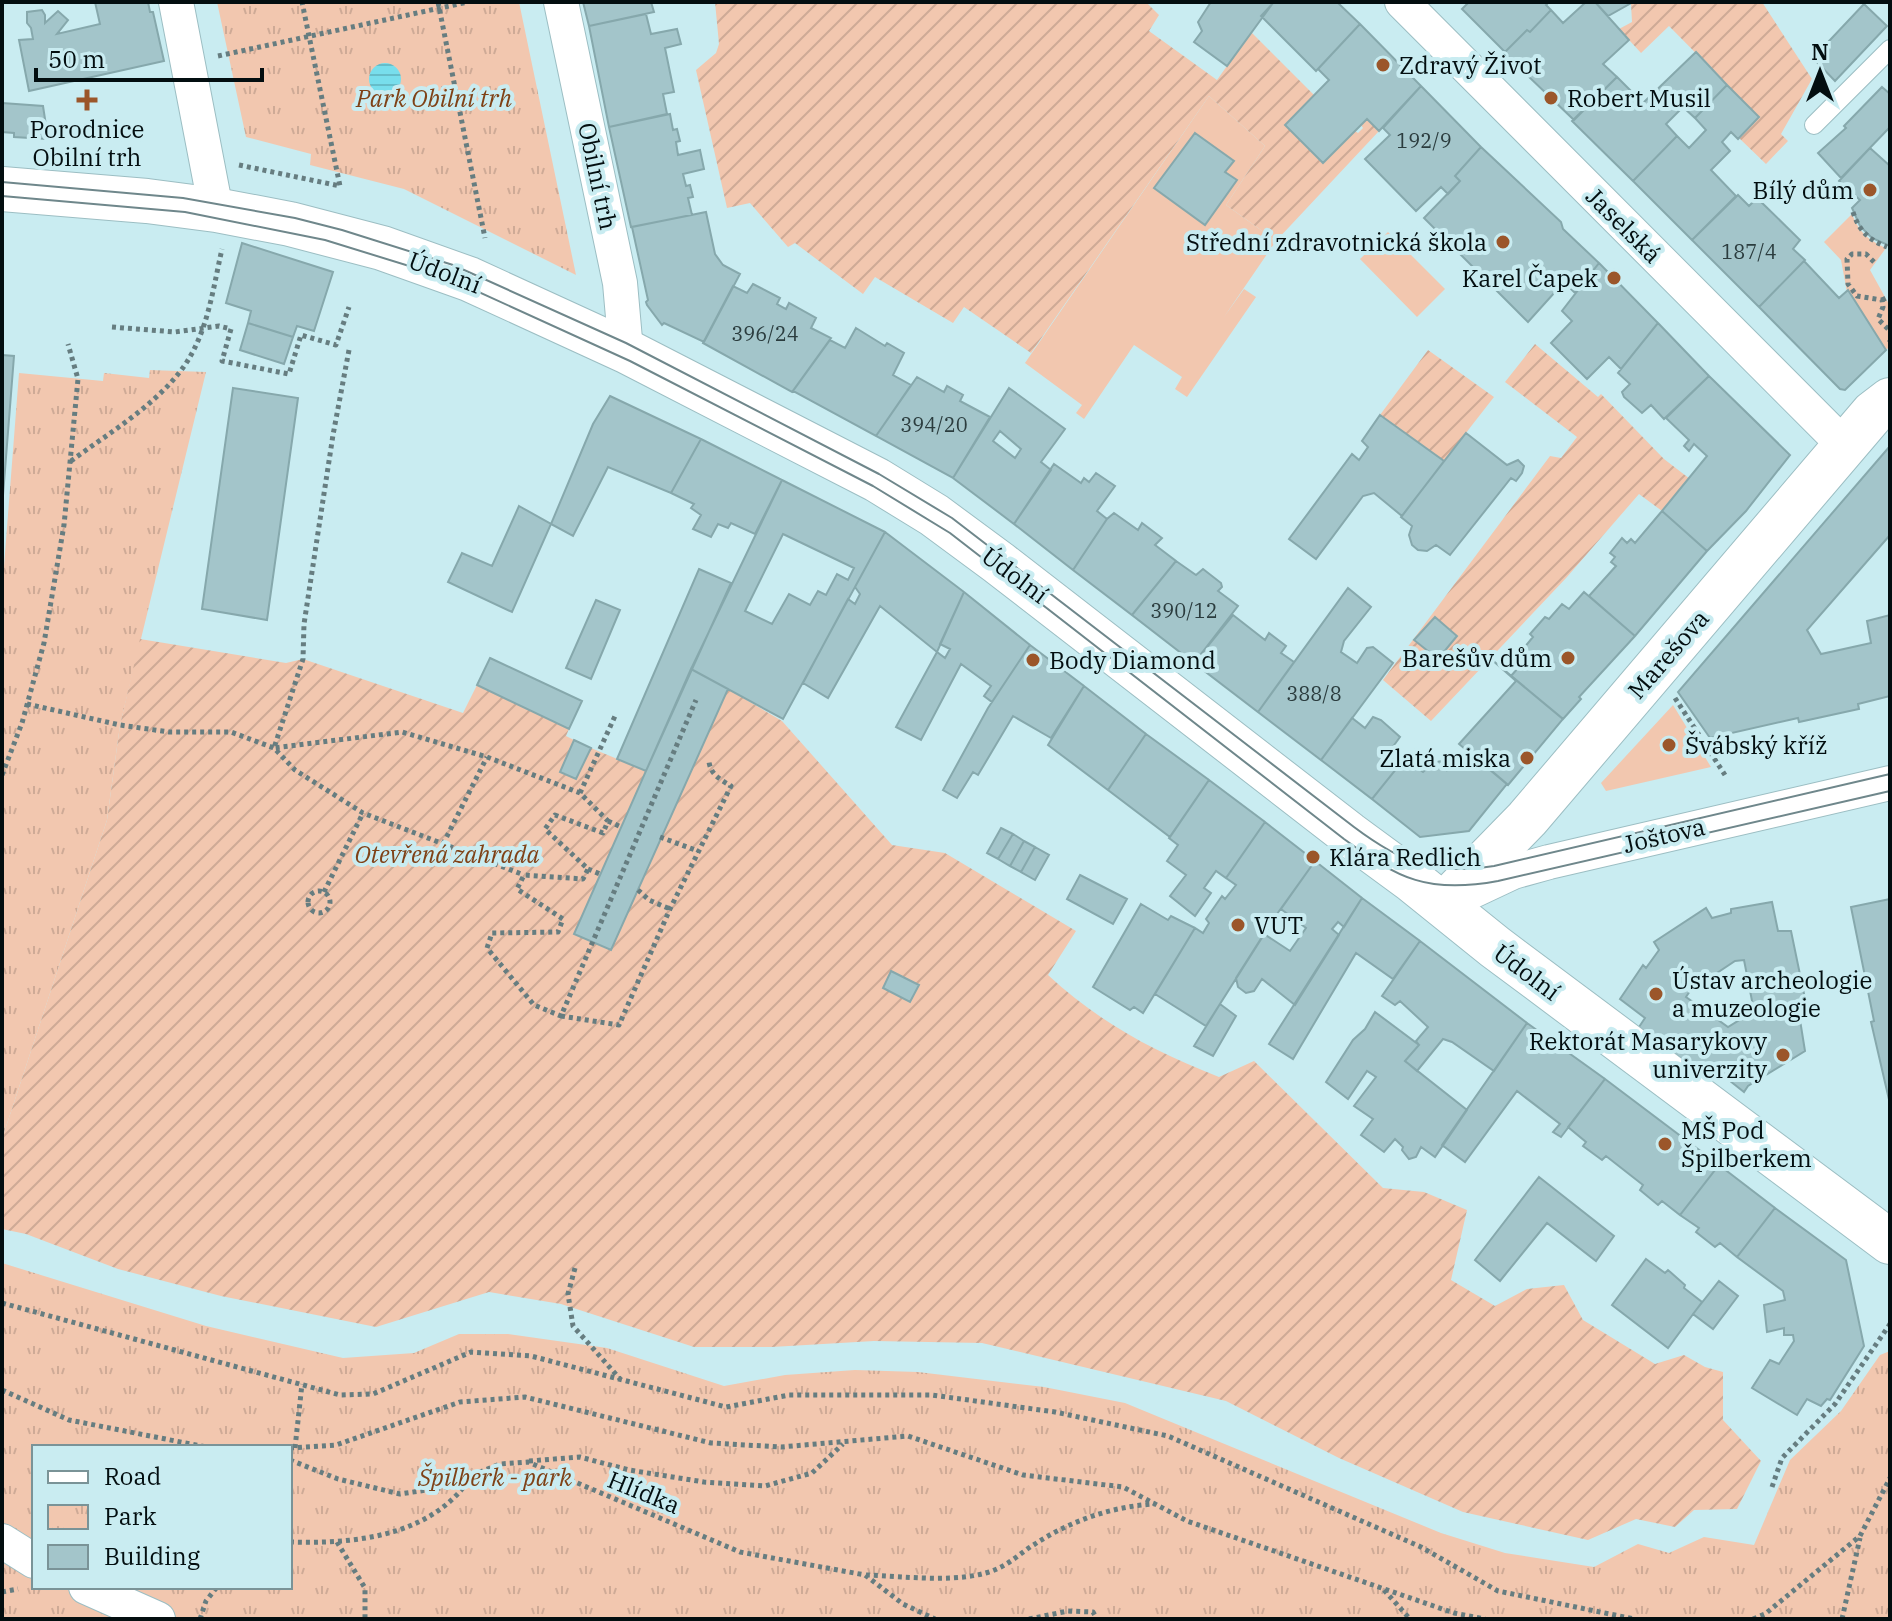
<svg xmlns="http://www.w3.org/2000/svg" width="1892" height="1621" viewBox="0 0 1892 1621" font-family="'IBM Plex Serif',serif">
	<style>
		.grass { fill: #f2c7af }
		.park { fill: url(#park-tufts); fill-rule: evenodd }
		.garden { fill: url(#garden-furrows) }
		.water { fill: url(#water-rules) }
		.building { fill: #a3c5ca; stroke: #86a8ac; stroke-width: 2; fill-rule: evenodd }
		.lines { fill: none; stroke-linecap: round; stroke-linejoin: round }
		.service-casing { stroke: #9cbec3; stroke-width: 20 }
		.minor-casing { stroke: #9cbec3; stroke-width: 36 }
		.tertiary-casing { stroke: #9cbec3; stroke-width: 46 }
		.path { stroke: #667d80; stroke-width: 5; stroke-dasharray: 4 4; stroke-linecap: butt }
		.service { stroke: #fff; stroke-width: 18 }
		.minor { stroke: #fff; stroke-width: 34 }
		.tertiary { stroke: #fff; stroke-width: 44 }
		.tram { stroke: #6f878b; stroke-width: 2 }
		.poi-dot { fill: #9b562a; stroke: #c9ecf1; stroke-width: 3 }
		.labels { text-anchor: middle; dominant-baseline: central; stroke-width: 8; stroke-linejoin: round; paint-order: stroke }
		.number-label { font-size: 20px; fill: #2b3c3e }
		.poi-label { font-size: 24px; fill: #030e10; stroke: #c9ecf1; text-anchor: start }
		.park-label { font-size: 24px; font-style: italic; fill: #7f4116; stroke: #c9ecf1 }
		.street-label { font-size: 24px; fill: #030e10; stroke: #c9ecf1 }
	</style>
	<defs>
		<pattern id="park-tufts" width="24" height="20" patternUnits="userSpaceOnUse" patternTransform="scale(2)"><rect width="24" height="20" fill="#f2c7af"/><path d="M3 7l-1-3M5 7V3M7 7l1-3M15 17l-1-3M17 17v-4M19 17l1-3" fill="none" stroke="#ceaa96"/></pattern>
		<pattern id="garden-furrows" width="10" height="10" patternUnits="userSpaceOnUse" patternTransform="scale(2)"><rect width="10" height="10" fill="#f2c7af"/><path d="M-1 1l2-2M0 10L10 0M9 11l2-2" fill="none" stroke="#ceaa96"/></pattern>
		<pattern id="water-rules" width="6" height="5" patternUnits="userSpaceOnUse" patternTransform="scale(2)"><rect width="6" height="5" fill="#78deec"/><path d="M0 2.5h6" fill="none" stroke="#66bdc9"/></pattern>
	</defs>
	<rect width="100%" height="100%" fill="#c9ecf1"/>
	<path class="grass" d="M1209,96L1265,146L1226,205L1276,241L1224,317L1244,289L1256,297L1187,397L1175,389L1182,377L1134,345L1084,419L1076,413L1082,405L1025,363Z
		M1852,214C1859,232 1868,240 1886,248L1870,270L1890,306V346L1886,350L1847,292L1841,260L1824,242Z
		M1388,232L1445,289L1417,317L1360,259Z
		M1673,705L1711,767L1606,791L1601,783Z"/>
	<path class="park" d="M217,2H519L576,275L404,189L310,165L311,154L246,137Z
		M150,370L206,372L120,725L107,820L2,1139V592L19,373L103,381L104,373L149,378Z
		M2,1263L206,1326L343,1358L414,1353L459,1334H508L607,1348L724,1386L785,1375L855,1370L918,1372L1044,1387L1125,1403L1441,1533L1505,1553L1594,1567L1638,1544L1669,1553L1704,1537L1754,1545L1790,1460L1841,1411L1880,1355L1890,1351V1619H2ZM34,1447H290V1587H34Z"/>
	<path class="garden" d="M715,2H1146L1159,15L1149,31L1217,80L1251,32L1314,95L1285,125L1322,163L1355,131L1358,133L1363,128L1361,125L1367,119L1379,131L1276,241L1226,205L1265,146L1209,96L1031,353L964,307L953,323L875,277L863,294L795,243L788,247L750,203L727,208L696,70L716,53L719,44Z
		M1633,2H1762L1812,79L1781,134L1788,141L1766,164L1739,138L1758,116L1669,26L1641,53L1619,29L1632,22L1631,4Z
		M1535,344L1598,397L1601,394L1664,459L1690,479L1662,511L1639,494L1567,577L1431,721L1383,680L1550,456L1561,458L1577,437L1505,382Z
		M1428,350L1494,397L1444,461L1380,415Z
		M140,639L286,663L303,659L463,713L477,685L569,729L566,736L574,740L561,772L576,779L591,748L646,771L574,934L610,950L728,689L782,721L892,845L945,853L1076,931L1048,975C1100,1023 1153,1051 1219,1077L1254,1061L1383,1188L1424,1192L1467,1210L1451,1280L1495,1306L1527,1289L1564,1285L1583,1320L1655,1364L1684,1355L1705,1367L1723,1372V1420L1761,1461L1737,1509L1694,1510L1675,1527L1636,1519L1588,1540L1463,1512L1339,1458L1226,1401L982,1343L874,1341L772,1347H694L561,1304L489,1292L376,1327L221,1296L118,1269L26,1234L2,1229V1139L107,820L120,725Z"/>
	<path class="water" d="M369 79a16 16 0 1 1 32 0a16 16 0 1 1-32 0Z"/>
	<path class="building" d="M95,2H148L150,12H153L164,61L29,91L19,40L33,39L31,28L27,23V12L42,10L45,15V23L58,11L68,20L57,34L100,24Z
		M583,2H651L654,12L589,26Z
		M1211,2L1273,3L1227,66L1194,42L1202,31L1198,22Z
		M1274,2H1337L1360,24L1316,71L1261,16Z
		M1469,2H1549L1546,5L1551,10L1530,32L1527,30L1505,52L1462,9Z
		M1586,2H1595L1629,40L1603,64L1617,77L1574,120L1504,53L1527,30L1530,32L1551,10L1563,23Z
		M1595,2H1633L1608,16Z
		M1864,4L1887,26L1835,81L1813,58Z
		M646,14L651,34L677,29L681,44L665,48L674,92L663,94L667,114L609,127L589,26Z
		M1360,24L1421,86L1379,131L1367,119L1323,163L1285,125L1329,80L1318,69Z
		M1696,52L1727,85L1695,118L1683,107L1666,124L1677,136L1633,181L1572,121L1617,77L1643,103Z
		M1727,85L1759,117L1738,139L1731,132L1722,142L1730,151L1711,170L1736,196L1692,240L1633,181L1677,136L1689,148L1706,130L1695,118Z
		M1421,86L1481,147L1455,176L1460,181L1448,194L1441,187L1416,211L1365,159L1390,135L1383,128Z
		M1882,87L1890,94V127L1841,178L1818,153L1846,128L1844,126Z
		M2,103L43,106L47,132L62,133L63,140L14,137V133L2,132Z
		M670,114L673,130L677,129L680,141L676,142L678,155L700,150L704,169L683,174L686,186L690,185L693,197L688,198L692,215L631,227L609,127Z
		M1195,133L1234,161L1225,172L1237,180L1205,225L1154,188Z
		M1481,147L1561,222L1563,229L1599,263L1575,293L1564,282L1528,322L1424,218L1460,181L1455,176Z
		M1870,148L1890,166V246L1872,238L1860,226L1852,208L1860,200L1839,181Z
		M1738,195L1749,206L1757,198L1800,240L1793,249L1805,260L1759,307L1692,240Z
		M706,212L715,254L723,265L740,274L704,342L664,323L662,325L647,305L646,302L648,300L632,227Z
		M242,243L333,272L314,331L297,326L293,337L248,323L251,311L226,303Z
		M1804,261L1839,298L1848,290L1886,350L1845,390L1840,389L1759,307Z
		M1599,263L1658,323L1621,369L1609,357L1587,379L1551,343L1572,321L1562,311Z
		M753,284L780,298L777,304L786,309L789,303L816,318L811,328L831,338L792,392L703,343L733,286L747,293Z
		M248,323L293,337L284,364L240,350Z
		M1658,323L1709,376L1664,419L1651,405L1642,413L1624,397L1622,392L1630,384L1618,373Z
		M856,328L885,346L887,343L904,353L893,375L911,385L876,436L793,391L830,340L845,348Z
		M2,355L14,356L2,508Z
		M1709,376L1790,455L1746,511L1707,551L1662,511L1707,456L1694,444L1689,451L1684,446L1689,440L1666,418Z
		M917,377L944,392L947,386L963,395L960,401L990,417L953,478L876,436Z
		M233,388L298,398L267,620L202,609Z
		M1009,388L1065,429L1041,462L1051,470L1014,524L953,478ZM1000,431L1021,449L1015,458L993,441Z
		M610,396L701,439L671,493L608,467L573,536L551,524L593,424Z
		M1380,415L1444,461L1402,516L1374,493L1363,496L1316,559L1289,539L1352,454L1359,460L1368,447L1362,441Z
		M1466,433L1507,465L1518,460L1524,466L1522,473L1516,481L1511,478L1450,555L1436,545L1427,551L1418,550L1412,545L1409,535L1412,526L1401,517Z
		M701,439L782,480L755,534L731,523L728,528L718,524L711,537L693,529L701,515L691,508L694,504L671,493Z
		M1890,446V535L1807,630L1821,654L1871,643L1867,621L1890,615V696L1858,704L1859,709L1799,722L1798,718L1710,738L1678,692Z
		M1054,464L1081,483L1084,478L1089,482L1096,473L1115,486L1097,511L1107,519L1073,570L1014,524Z
		M782,480L885,532L783,719L691,669ZM783,534L854,568L848,580L837,574L826,595L818,591L810,605L789,594L772,624L745,611Z
		M519,506L551,524L512,612L448,582L462,553L492,566Z
		M1662,511L1707,551L1635,636L1589,596L1616,566L1611,562L1615,557L1610,553L1622,538L1627,543L1631,539L1635,543Z
		M1114,513L1138,530L1142,523L1162,538L1155,545L1176,561L1132,615L1073,570L1107,519Z
		M885,532L964,592L937,652L880,606L828,698L803,683L848,599L855,604L860,594L855,587Z
		M1176,561L1196,575L1203,569L1221,583L1222,587L1218,591L1238,606L1194,663L1132,615Z
		M699,569L731,583L646,771L617,759Z
		M1348,588L1371,607L1344,641L1341,652L1357,663L1367,648L1373,647L1393,663L1321,760L1258,712Z
		M964,592L1030,645L992,702L984,696L991,686L961,664L921,740L896,727L937,652L945,658L950,649L940,644Z
		M1584,592L1635,636L1579,697L1581,699L1563,719L1511,676L1525,660L1519,654L1533,637L1530,634L1545,617L1549,619L1562,604L1569,609Z
		M596,600L620,610L591,679L566,668Z
		M1233,615L1265,640L1269,633L1286,646L1281,653L1294,662L1258,712L1194,663Z
		M1435,617L1457,636L1438,659L1414,640Z
		M1030,645L1084,686L1051,738L1013,716L978,775L973,772L957,798L943,790L988,708Z
		M490,658L582,701L569,729L477,685Z
		M1491,659L1563,719L1508,785L1459,744L1516,681Z
		M691,669L728,689L611,950L574,934Z
		M1084,686L1146,734L1108,790L1048,745Z
		M1373,717L1381,720L1400,737L1392,748L1405,758L1372,799L1321,760L1352,718L1365,728Z
		M1146,734L1209,780L1170,837L1108,790Z
		M574,740L591,748L576,779L560,772Z
		M1467,750L1507,784L1469,831L1420,837L1372,799L1405,758L1423,772L1429,767V763L1442,761L1447,770Z
		M1209,780L1265,822L1226,878L1216,871L1204,888L1211,893L1195,916L1170,896L1186,875L1167,861L1178,845L1169,838Z
		M1265,822L1315,861L1277,914L1206,1026L1155,994L1195,928L1203,933L1209,923L1206,919L1222,896L1225,899L1236,885L1226,878Z
		M1001,828L1013,834L998,859L987,853Z
		M1013,834L1024,841L1010,866L998,859Z
		M1024,841L1035,847L1021,872L1010,866Z
		M1035,847L1049,855L1035,880L1021,872Z
		M1315,861L1362,898L1344,927L1338,922L1332,929L1339,935L1295,1005L1262,979L1254,991L1246,993L1238,987L1236,978L1264,934L1290,951L1306,928L1281,909Z
		M1080,875L1127,899L1113,924L1067,899Z
		M1362,898L1420,941L1393,979L1356,953L1293,1059L1269,1044Z
		M1890,899V1104L1871,1022L1874,1021L1851,907Z
		M1772,902L1778,931H1791L1809,1018L1800,1020L1805,1051L1748,1086L1744,1092L1720,1073L1712,1081L1642,1030L1639,1027L1645,1018L1620,999L1643,965L1646,968L1659,950L1654,942L1706,908L1712,918L1731,913V909ZM1744,960L1754,1011L1728,1027L1686,997L1690,991L1735,961Z
		M1141,904L1168,920L1171,916L1195,928L1143,1013L1134,1007L1130,1010L1093,987Z
		M1420,941L1527,1023L1494,1071L1452,1042L1443,1039L1417,1071L1405,1061L1419,1045L1416,1041L1428,1027L1400,1001L1395,1005L1382,996Z
		M891,971L919,985L910,1002L883,988Z
		M1220,1004L1236,1016L1213,1056L1194,1046Z
		M1375,1012L1419,1045L1405,1061L1467,1110L1435,1157L1421,1147L1416,1157L1409,1159L1402,1150L1403,1147L1395,1139L1384,1152L1361,1135L1373,1119L1354,1106L1376,1077L1367,1071L1348,1099L1326,1082L1353,1040L1365,1029Z
		M1527,1023L1605,1079L1561,1137L1553,1132L1560,1124L1517,1091L1465,1162L1442,1145Z
		M1605,1079L1719,1165L1680,1215L1662,1201L1658,1205L1640,1190L1643,1185L1606,1156L1602,1160L1583,1146L1586,1142L1568,1127Z
		M1719,1165L1775,1208L1737,1257L1720,1243L1715,1247L1696,1232L1699,1228L1680,1215Z
		M1539,1177L1614,1236L1596,1261L1547,1223L1500,1281L1475,1260Z
		M1775,1208L1846,1260L1864,1346L1830,1400L1827,1399L1821,1406L1807,1399L1797,1415L1752,1388L1770,1360L1779,1364L1794,1341L1793,1335H1784V1328L1767,1332L1764,1305L1785,1300L1783,1291L1737,1257Z
		M1646,1259L1665,1273L1668,1270L1685,1285L1684,1288L1702,1302L1668,1348L1612,1305Z
		M1719,1281L1738,1296L1713,1329L1693,1314Z"/>
	<g class="lines">
		<defs>
			<path id="service" d="M1814,125L1890,49"/>
			<path id="minor" d="M176,2L216,210
				M561,2L620,283L626,351
				M1402,2L1846,447
				M1462,896L1513,872L1549,862L1890,783
				M2,1541L34,1561
				M86,1587L158,1619"/>
			<path id="tertiary" d="M2,189L147,201L216,210L290,224L382,248L469,279L626,351L877,480L934,515L999,563L1349,834L1413,881L1495,947L1890,1242
				M1443,905L1527,819L1873,413L1890,400"/>
		</defs>
		<use href="#service" class="service-casing"/>
		<use href="#minor" class="minor-casing"/>
		<use href="#tertiary" class="tertiary-casing"/>
		<path class="path" d="M438,2L485,238
			M218,56L468,2
			M239,165L340,186L302,2
			M1853,212C1859,231 1869,240 1887,247
			M1874,262L1866,254H1852L1847,259L1848,284L1857,296L1882,300L1883,307L1878,319L1890,331
			M1882,300L1890,296
			M112,327L175,332L219,326L231,329L222,361L289,374L301,335L336,345L349,307
			M1890,340V342
			M349,350L333,435L304,624L303,659L274,748L402,732L487,757L580,793L608,821L603,833L555,815L545,829L588,869L583,879L524,875L517,889L563,919L558,932L492,933L487,948L534,1005L561,1016L696,700
			M71,461C110,432 167,399 191,355C209,323 214,284 222,249
			M1675,698L1725,775
			M27,704L120,725L169,732H231L274,748L295,770L363,813L524,875
			M2,775L22,723L44,643L64,525L78,379L68,344
			M580,793L615,716
			M608,821L621,827
			M660,837L698,851
			M443,844L487,757
			M588,869L600,874
			M638,890L649,900L670,909
			M308 902a11 11 0 1 1 22 0a11 11 0 1 1-22 0Z
			M324,892L363,813
			M561,1016L619,1025L670,909L731,786C721,780 711,775 709,762
			M575,1268L568,1294L573,1326L621,1380
			M2,1303L340,1395L373,1394L471,1352L531,1356L726,1407L789,1395H932L1055,1412L1168,1436L1421,1547L1498,1591L1634,1619
			M2,1390L69,1420L206,1447
			M290,1448L336,1445L460,1402L525,1397L711,1443L781,1447L908,1436L1023,1475L1123,1487L1187,1521L1454,1613L1485,1619
			M295,1448L302,1384
			M290,1460L338,1479L400,1494L466,1484L478,1473L500,1464L528,1462L740,1552L865,1575L903,1604L935,1619
			M529,1461L580,1457L629,1470L704,1482L765,1486L812,1473L843,1444
			M1772,1487L1782,1458L1835,1404L1890,1324
			M290,1542C352,1544 426,1537 466,1484
			M337,1542L365,1588V1619
			M866,1575C905,1576 964,1585 999,1568C1012,1562 1023,1551 1035,1544C1070,1521 1113,1506 1155,1504
			M1384,1590L1410,1619
			M2,1592L18,1589
			M200,1619L206,1601L217,1587
			M1029,1619L1068,1611L1093,1612L1097,1619
			M1753,1619L1765,1614L1860,1536L1890,1478
			M1842,1619L1860,1538"/>
		<use href="#service" class="service"/>
		<use href="#minor" class="minor"/>
		<use href="#tertiary" class="tertiary"/>
		<path class="tram" d="M2,182L183,198L295,218L342,230L453,265L626,343L879,474L952,518L1354,827C1402,863 1434,876 1494,866L1890,774
			M2,196L185,212L325,240L448,278L630,361L873,486L950,533L1344,839C1399,879 1428,894 1498,881L1890,791"/>
	</g>
	<g class="poi-dot">
		<circle cx="1383" cy="65" r="8"/>
		<circle cx="1551" cy="98" r="8"/>
		<path d="M83 88h8v8h8v8h-8v8h-8v-8h-8v-8h8z"/>
		<circle cx="1870" cy="190" r="8"/>
		<circle cx="1503" cy="242" r="8"/>
		<circle cx="1614" cy="278" r="8"/>
		<circle cx="1568" cy="658" r="8"/>
		<circle cx="1033" cy="660" r="8"/>
		<circle cx="1669" cy="745" r="8"/>
		<circle cx="1527" cy="758" r="8"/>
		<circle cx="1313" cy="857" r="8"/>
		<circle cx="1238" cy="925" r="8"/>
		<circle cx="1656" cy="994" r="8"/>
		<circle cx="1783" cy="1055" r="8"/>
		<circle cx="1665" cy="1144" r="8"/>
	</g>
	<g class="labels">
		<g class="number-label">
			<text x="1424" y="140">192/9</text>
			<text x="1749" y="251">187/4</text>
			<text x="765" y="333">396/24</text>
			<text x="934" y="424">394/20</text>
			<text x="1184" y="610">390/12</text>
			<text x="1314" y="693">388/8</text>
		</g>
		<g class="poi-label">
			<text x="1399" y="65">Zdravý Život</text>
			<text x="1567" y="98">Robert Musil</text>
			<text x="87" y="129" text-anchor="middle">Porodnice<tspan x="87" dy="28">Obilní trh</tspan></text>
			<text x="1854" y="190" text-anchor="end">Bílý dům</text>
			<text x="1487" y="242" text-anchor="end">Střední zdravotnická škola</text>
			<text x="1598" y="278" text-anchor="end">Karel Čapek</text>
			<text x="1552" y="658" text-anchor="end">Barešův dům</text>
			<text x="1049" y="660">Body Diamond</text>
			<text x="1685" y="745">Švábský kříž</text>
			<text x="1511" y="758" text-anchor="end">Zlatá miska</text>
			<text x="1329" y="857">Klára Redlich</text>
			<text x="1254" y="925">VUT</text>
			<text x="1672" y="980">Ústav archeologie<tspan x="1672" dy="28">a muzeologie</tspan></text>
			<text x="1767" y="1041" text-anchor="end">Rektorát Masarykovy<tspan x="1767" dy="28">univerzity</tspan></text>
			<text x="1681" y="1130">MŠ Pod<tspan x="1681" dy="28">Špilberkem</tspan></text>
		</g>
		<g class="park-label">
			<text x="434" y="98">Park Obilní trh</text>
			<text x="447" y="854">Otevřená zahrada</text>
			<text x="495" y="1477">Špilberk - park</text>
		</g>
		<g class="street-label">
			<text transform="translate(598 176) rotate(78)">Obilní trh</text>
			<text transform="translate(1624 225) rotate(45)">Jaselská</text>
			<text transform="translate(445 272) rotate(21)">Údolní</text>
			<text transform="translate(1015 575) rotate(37)">Údolní</text>
			<text transform="translate(1668 654) rotate(-49)">Marešova</text>
			<text transform="translate(1664 835) rotate(-13)">Joštova</text>
			<text transform="translate(1527 972) rotate(37)">Údolní</text>
			<text transform="translate(644 1492) rotate(22)">Hlídka</text>
		</g>
	</g>
	<rect width="1892" height="1621" fill="none" stroke="#030e10" stroke-width="8"/>
	<rect x="32" y="1445" width="260" height="144" fill="#c9ecf1" stroke="#7a9397" stroke-width="2"/>
	<rect x="48" y="1471" width="40" height="12" fill="#ffffff" stroke="#7a9397" stroke-width="2"/>
	<text x="104" y="1485" font-size="24" fill="#030e10">Road</text>
	<rect x="48" y="1505" width="40" height="24" fill="url(#park-tufts)" stroke="#7a9397" stroke-width="2"/>
	<text x="104" y="1525" font-size="24" fill="#030e10">Park</text>
	<rect x="48" y="1545" width="40" height="24" fill="#a3c5ca" stroke="#7a9397" stroke-width="2"/>
	<text x="104" y="1565" font-size="24" fill="#030e10">Building</text>
	<g transform="translate(1820 72)" stroke="#c9ecf1" stroke-width="6" paint-order="stroke">
	<path d="M0-6L14 30L0 20L-14 30Z" fill="#030e10"/>
	<text y="-12" font-size="22" font-weight="bold" text-anchor="middle" fill="#030e10">N</text>
	</g>
	<path d="M36 68v12h226v-12" fill="none" stroke="#030e10" stroke-width="4"/>
	<text x="48" y="68" font-size="24" fill="#030e10" stroke="#c9ecf1" stroke-width="6" paint-order="stroke">50 m</text>
</svg>
